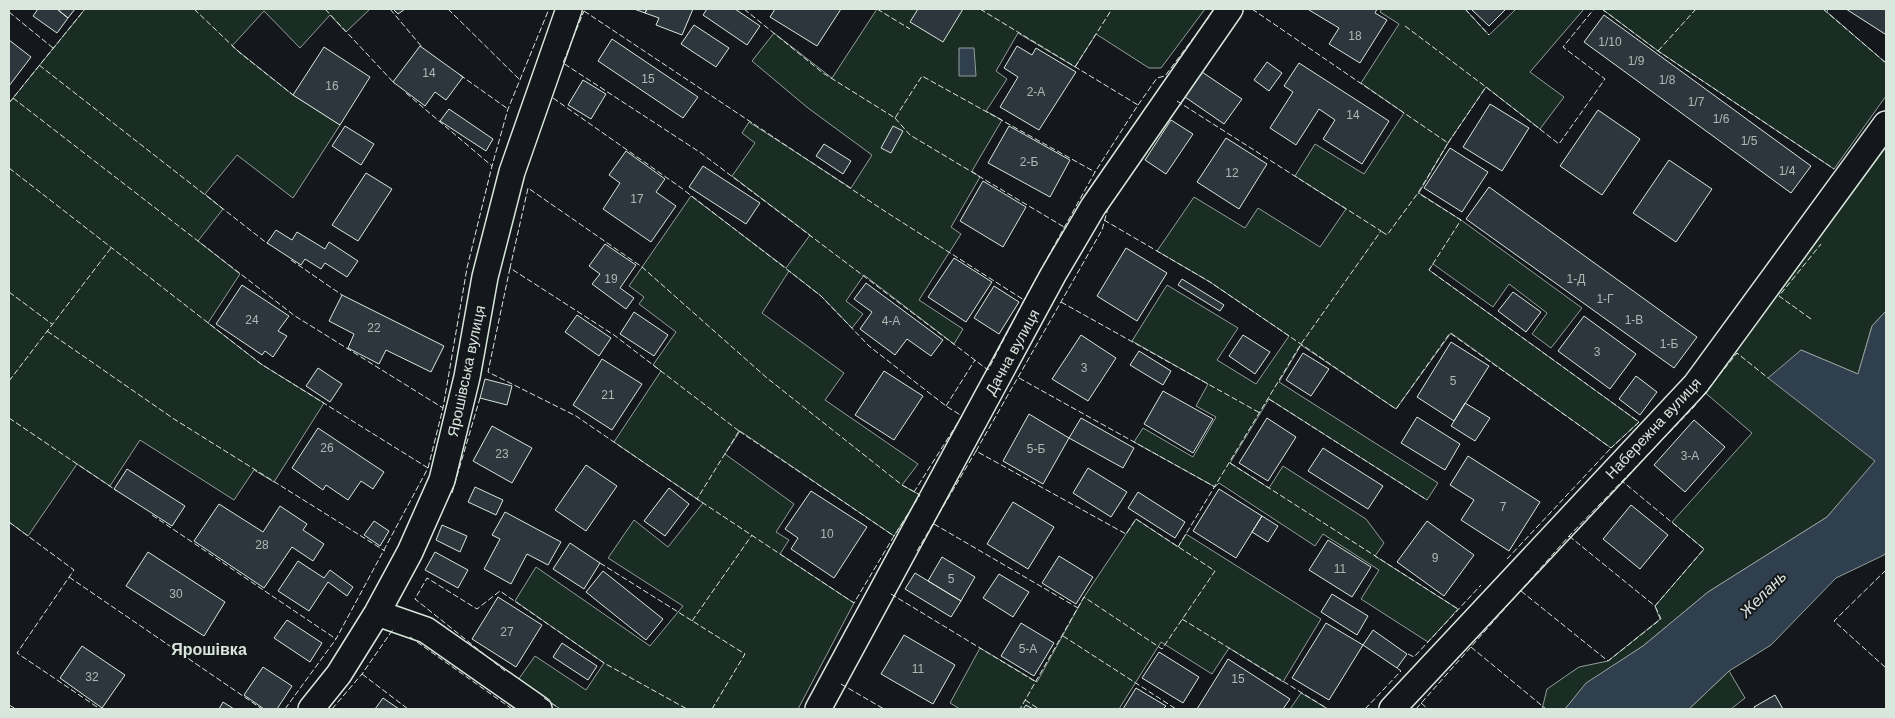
<svg xmlns="http://www.w3.org/2000/svg" width="1895" height="718" viewBox="0 0 1895 718" font-family="Arial,sans-serif">
	<style>
		.green { fill: #1a2d24; stroke: #939e99 }
		.water { fill: #2f3f4d; stroke: #939e99 }
		.building { fill: #2c363c; stroke: #d8e6dc }
		.lines { fill: none; stroke-linecap: round; stroke-linejoin: round }
		.street-casing { stroke: #d8e6dc; stroke-width: 28 }
		.street { stroke: #14181c; stroke-width: 25 }
		.fence { stroke: #d8e6dc; stroke-width: 1; stroke-dasharray: 6 2.5; stroke-linecap: butt }
		.labels { text-anchor: middle; dominant-baseline: central; stroke-width: 4; stroke-linejoin: round; paint-order: stroke }
		.number-label { font-size: 12px; fill: #adbab4 }
		.street-label { font-size: 15px; fill: #d8e6dc; stroke: #14181c }
		.water-label { font-size: 16px; font-style: italic; fill: #d8e6dc; stroke: #14181c }
		.neighbourhood-label { font-size: 16px; font-weight: bold; fill: #d8e6dc; stroke: #14181c }
	</style>
	<rect width="100%" height="100%" fill="#14181c"/>
	<path class="green" d="M85,9H370L346,32L330,15L300,48L264,11L232,46L293,95L340,125L293,198L237,155L205,194L223,209L198,241L240,274L208,323L261,364L324,403L274,482L254,470L234,500L140,440L110,486L77,464L28,536L9,522V103Z
		M877,9H1205L1161,68H1149L1096,34L1075,67L1018,33L996,71L1007,79L986,111L1002,120L972,171L980,177L951,227L961,234L919,300L963,329L954,344L864,275L846,301L863,314L852,328L821,296L789,271L762,313L844,373L825,400L918,464L902,485L920,495L894,536L740,431L725,454L794,504L776,532L789,540L780,554L854,603L798,709H560L518,680L535,656L586,690L604,663L515,601L536,567L650,646L683,606L608,558L634,520L668,547L703,503L614,442L661,371L653,365L676,332L639,304L644,297L629,286L691,196L786,268L810,235L732,176L755,143L742,133L749,122L851,188L872,155L808,108L752,61L774,33L832,78Z
		M1382,9H1465L1489,35L1516,9H1584L1530,72L1564,97L1540,129L1486,87L1448,143L1419,193L1461,220L1582,308L1551,348L1532,334L1547,313L1509,284L1493,307L1433,264L1429,270L1639,422L1611,448L1451,333L1396,409L1301,345L1279,382L1438,483L1427,500L1269,399L1230,463L1269,488L1283,466L1366,519L1384,543L1375,556L1458,609L1428,642L1361,599L1379,570L1323,534L1315,546L1219,483L1215,487L1134,442L1143,428L1193,457L1216,417L1196,406L1208,384L1132,341L1167,285L1238,328L1217,360L1256,384L1289,336L1210,282L1157,251L1194,197L1245,228L1258,208L1320,247L1346,209L1295,176L1315,144L1364,174L1404,113L1361,83L1399,24L1380,12Z
		M1602,9H1828L1827,12L1886,63V96L1834,169L1658,51Z
		M1886,140V311L1872,326L1858,374L1801,350L1876,461L1827,517L1708,592L1643,646L1587,683L1565,709H1542L1547,689L1579,667L1608,661L1660,619L1655,606L1704,549L1672,522L1752,433L1702,390Z
		M1136,519L1178,547L1186,534L1321,619L1283,682L1229,648L1212,674L1161,642L1119,709H960L950,703L980,648L1037,682L1084,597Z
		M1729,671L1745,698L1731,709H1689Z
		M1301,693L1328,709H1290Z"/>
	<path class="water" d="M959,48H974L976,76H959Z
		M1886,311V552L1884,555L1836,578L1771,645L1729,671L1689,709H1565L1586,683L1643,646L1708,592L1827,517L1875,461L1768,378L1801,350L1858,374L1872,326Z"/>
	<path class="building" d="M38,9H57L68,18L57,33L33,16Z
		M57,9H75L68,18Z
		M393,9H405L398,14Z
		M634,9H647L645,13Z
		M647,9H693L682,35L656,25L659,18L645,13Z
		M707,9H735L760,26L747,45L703,15Z
		M775,9H841L817,46L770,17Z
		M918,9H963L943,42L910,22Z
		M1310,9H1377L1375,13L1387,20L1360,63L1329,44L1339,28L1309,10Z
		M1471,9H1506L1489,26Z
		M1846,9H1886V31L1885,34Z
		M1604,15L1811,166L1791,193L1584,42Z
		M694,25L729,48L716,67L681,44Z
		M612,39L698,97L683,118L598,61Z
		M9,40L31,57L9,86Z
		M420,46L463,77L446,100L435,92L425,106L393,82Z
		M1017,46L1032,55L1036,48L1076,72L1039,130L1000,107L1018,77L1004,68Z
		M324,47L370,77L340,125L293,95Z
		M1267,62L1282,73L1269,91L1254,80Z
		M1299,63L1389,121L1362,164L1323,139L1335,120L1319,109L1296,145L1270,128L1293,92L1284,86Z
		M1202,72L1242,99L1224,124L1185,97Z
		M583,80L606,94L591,119L568,105Z
		M1490,104L1529,128L1502,171L1463,147Z
		M449,109L493,139L486,151L440,121Z
		M1598,110L1640,139L1602,195L1560,166Z
		M1171,120L1193,134L1166,174L1145,160Z
		M345,126L374,144L361,165L332,146Z
		M893,126L903,131L891,153L881,148Z
		M1009,126L1070,160L1050,197L988,163Z
		M1226,138L1267,164L1239,209L1197,182Z
		M824,144L851,161L843,174L816,156Z
		M1450,148L1488,172L1462,212L1424,188Z
		M626,151L665,179L656,192L676,206L651,242L603,209L620,183L609,175Z
		M1669,160L1712,189L1676,242L1633,213Z
		M703,166L760,203L746,224L689,187Z
		M366,173L392,189L358,241L332,225Z
		M983,181L1026,207L1003,247L960,221Z
		M1489,187L1697,337L1674,368L1466,219Z
		M276,230L292,240L297,232L325,249L329,242L358,261L347,277L325,263L321,269L305,259L301,265L267,243Z
		M605,244L636,265L620,288L634,298L626,309L592,284L600,274L589,266Z
		M1126,248L1167,273L1137,321L1097,296Z
		M954,258L992,282L966,322L928,297Z
		M1182,279L1224,305L1220,311L1178,285Z
		M866,283L943,340L931,356L907,339L895,355L860,329L872,312L854,299Z
		M242,285L289,316L278,331L287,336L273,357L265,351L262,355L216,324Z
		M994,286L1019,302L999,334L974,318Z
		M1513,292L1541,312L1526,332L1498,311Z
		M342,295L444,346L431,372L386,350L379,364L348,348L354,334L329,321Z
		M634,312L668,335L654,356L620,334Z
		M577,315L611,338L599,356L565,332Z
		M1584,316L1636,354L1610,389L1558,351Z
		M1081,335L1116,358L1088,401L1052,379Z
		M1243,335L1270,352L1255,374L1229,356Z
		M1451,342L1489,366L1454,421L1417,397Z
		M1139,351L1171,371L1163,385L1130,365Z
		M1303,353L1329,369L1311,396L1286,380Z
		M602,359L642,384L612,430L573,405Z
		M318,368L342,384L330,402L306,386Z
		M884,371L923,396L894,440L855,415Z
		M1636,376L1657,392L1640,415L1619,399Z
		M485,379L512,386L507,405L480,398Z
		M1163,391L1213,419L1193,453L1144,424Z
		M1465,403L1490,418L1475,441L1451,426Z
		M1029,414L1069,438L1043,484L1003,461Z
		M1417,417L1460,444L1445,470L1401,443Z
		M1081,418L1134,448L1123,468L1069,438Z
		M1267,418L1296,437L1268,481L1239,463Z
		M1694,420L1725,447L1685,492L1654,465Z
		M492,426L532,448L512,483L473,461Z
		M318,428L384,472L373,489L361,481L348,500L326,485L323,490L292,468Z
		M1323,448L1383,486L1368,509L1308,471Z
		M1468,456L1540,502L1509,551L1461,520L1474,500L1450,485Z
		M586,465L617,486L586,531L555,510Z
		M1088,468L1127,492L1111,517L1073,493Z
		M127,469L185,506L172,526L114,489Z
		M475,487L503,500L496,515L468,502Z
		M669,488L689,504L665,536L644,521Z
		M1219,489L1262,516L1236,558L1193,531Z
		M811,491L867,527L834,578L791,549L798,538L785,529Z
		M1138,492L1185,522L1175,538L1128,508Z
		M1013,502L1054,527L1028,569L987,544Z
		M219,504L263,532L280,506L307,524L303,530L324,544L313,561L292,547L264,588L194,541Z
		M1631,505L1668,535L1640,569L1603,539Z
		M505,512L561,542L548,565L527,554L511,584L484,569L500,539L492,535Z
		M1262,516L1278,526L1268,542L1252,532Z
		M374,521L389,531L380,546L364,535Z
		M1427,521L1474,555L1444,596L1397,562Z
		M442,525L467,536L460,552L436,540Z
		M1328,540L1371,567L1352,597L1309,570Z
		M570,543L600,563L584,589L553,569Z
		M148,552L225,602L204,636L126,586Z
		M435,552L468,570L458,588L425,570Z
		M1059,556L1093,577L1076,604L1042,583Z
		M942,557L975,577L961,601L928,581Z
		M298,561L324,578L330,570L353,587L347,596L328,582L309,611L278,591Z
		M603,571L663,619L646,640L586,592Z
		M915,573L961,601L951,617L905,589Z
		M999,574L1029,592L1013,617L983,598Z
		M1332,594L1368,616L1357,635L1321,612Z
		M498,597L542,625L516,667L472,639Z
		M287,620L322,643L310,662L274,638Z
		M1021,623L1054,643L1034,676L1001,656Z
		M1326,623L1363,645L1329,700L1292,678Z
		M1373,630L1407,654L1397,668L1363,645Z
		M904,635L955,665L933,704L881,674Z
		M562,643L597,666L588,680L553,657Z
		M82,646L125,675L102,708L60,678Z
		M1159,652L1199,677L1183,703L1142,678Z
		M1228,659L1290,699L1283,709H1197Z
		M263,667L292,686L277,709H264L244,695Z
		M1136,688L1166,706L1163,709H1123Z
		M1775,695L1783,709H1755L1754,707Z
		M383,698L399,709H375Z
		M223,702L234,709H219Z
		M1026,705L1033,709H1023Z"/>
	<g class="lines">
		<defs>
			<path id="street" d="M377,613L426,630L539,709
				M311,709L339,674L377,613L410,552L442,480L467,377L485,277L512,172L569,9
				M818,709L1053,275L1093,207L1230,9
				M1392,709L1696,384L1886,124"/>
		</defs>
		<use href="#street" class="street-casing"/>
		<use href="#street" class="street"/>
		<path class="fence" d="M194,9L240,53L293,95
			M325,9L395,84
			M390,9L422,47
			M448,9L520,80
			M744,9L823,73L895,118L922,76L1095,172L1024,300
			M877,9L910,29
			M980,9L1138,105L1095,172
			M1252,9L1448,143L1418,193L1387,235L1381,231
			M1465,9L1489,35
			M1602,9L1658,51L1834,169
			M1823,9L1886,63
			M584,11L886,212L1024,300L988,370L701,153L563,63Z
			M9,12L53,48
			M1405,26L1486,87
			M1658,51L1696,9
			M39,65L268,244
			M1075,67L1112,9
			M460,75L508,109
			M406,93L492,166
			M13,98L295,316L443,408
			M553,98L680,187L789,271L821,296L869,346L946,406L962,416L914,492
			M1177,101L1381,231L1301,344L1178,547
			M9,103L85,9
			M1138,105L1157,78L1165,76L1209,17
			M895,118L910,135L1064,227
			M1448,143L1486,87L1559,144L1605,79L1563,47L1594,9
			M9,168L261,364L428,468
			M1104,220L1210,282L1396,409L1450,333L1611,448L1639,422L1429,270L1461,220L1418,193
			M291,260L342,295
			M510,268L488,372L576,416L697,499
			M9,292L52,324
			M1061,302L1260,413
			M1811,319L1779,296L1821,244
			M47,331L174,419L385,551
			M1019,378L1215,487
			M9,381L111,248
			M1269,399L1427,500
			M946,406L975,360
			M9,418L117,491
			M739,431L614,335L510,268L528,188L642,267L767,378L902,485L920,495L894,536
			M739,431L894,536L854,603L697,499Z
			M976,451L1102,230L1108,208
			M1230,463L1458,609
			M452,493L480,398
			M152,515L336,639
			M9,522L74,570L17,653L100,709
			M934,524L1078,608
			M1569,536L1655,606L1704,549L1622,481
			M917,551L976,451L1126,534L1136,519L1215,571L1162,649L1084,597L1020,709
			M1507,559L1611,448
			M600,563L745,654L712,709
			M1886,570L1834,621L1886,668
			M69,577L262,709
			M1521,591L1608,661L1661,619L1655,606
			M891,594L1036,682
			M1182,619L1328,709
			M692,621L752,535
			M1063,636L1176,709
			M410,637L512,709
			M1471,647L1546,709
			M1408,654L1414,657L1481,585
			M505,671L415,599L427,578L477,609L500,591L604,663L687,709
			M362,674L408,709
			M841,684L884,709
			M544,698L560,709
			M1025,700L1039,709
			M1421,703L1428,709
			M9,705L16,709
			M285,709L336,639L428,468L443,408L467,268L492,166L508,109L549,9
			M332,709L362,674L394,628
			M1365,709L1401,671L1397,668
			M1416,709L1569,536L1693,408L1737,353L1768,378"/>
	</g>
	<g class="labels">
		<g class="number-label">
			<text x="1355" y="36">18</text>
			<text x="1610" y="42">1/10</text>
			<text x="1636" y="61">1/9</text>
			<text x="429" y="73">14</text>
			<text x="648" y="79">15</text>
			<text x="1667" y="80">1/8</text>
			<text x="332" y="86">16</text>
			<text x="1036" y="92">2-А</text>
			<text x="1696" y="102">1/7</text>
			<text x="1353" y="115">14</text>
			<text x="1721" y="119">1/6</text>
			<text x="1749" y="141">1/5</text>
			<text x="1029" y="162">2-Б</text>
			<text x="1787" y="171">1/4</text>
			<text x="1232" y="173">12</text>
			<text x="637" y="199">17</text>
			<text x="611" y="279">19</text>
			<text x="1576" y="279">1-Д</text>
			<text x="1605" y="299">1-Г</text>
			<text x="252" y="320">24</text>
			<text x="1634" y="320">1-В</text>
			<text x="891" y="321">4-А</text>
			<text x="374" y="328">22</text>
			<text x="1669" y="344">1-Б</text>
			<text x="1597" y="352">3</text>
			<text x="1084" y="368">3</text>
			<text x="1453" y="381">5</text>
			<text x="608" y="395">21</text>
			<text x="327" y="448">26</text>
			<text x="1036" y="449">5-Б</text>
			<text x="502" y="454">23</text>
			<text x="1690" y="456">3-А</text>
			<text x="1503" y="507">7</text>
			<text x="827" y="534">10</text>
			<text x="262" y="545">28</text>
			<text x="1435" y="558">9</text>
			<text x="1340" y="569">11</text>
			<text x="951" y="579">5</text>
			<text x="176" y="594">30</text>
			<text x="507" y="632">27</text>
			<text x="1028" y="649">5-А</text>
			<text x="918" y="669">11</text>
			<text x="92" y="677">32</text>
			<text x="1238" y="679">15</text>
		</g>
		<g class="street-label">
			<text transform="translate(1012 352) rotate(-61)">Дачна вулиця</text>
			<text transform="translate(466 371) rotate(-78)">Ярошівська вулиця</text>
			<text transform="translate(1653 428) rotate(-47)">Набережна вулиця</text>
		</g>
		<g class="water-label">
			<text transform="translate(1763 594) rotate(-45)">Желань</text>
		</g>
		<g class="neighbourhood-label">
			<text x="209" y="649">Ярошівка</text>
		</g>
	</g>
	<rect width="1895" height="718" fill="none" stroke="#d8e6dc" stroke-width="20"/>
</svg>
